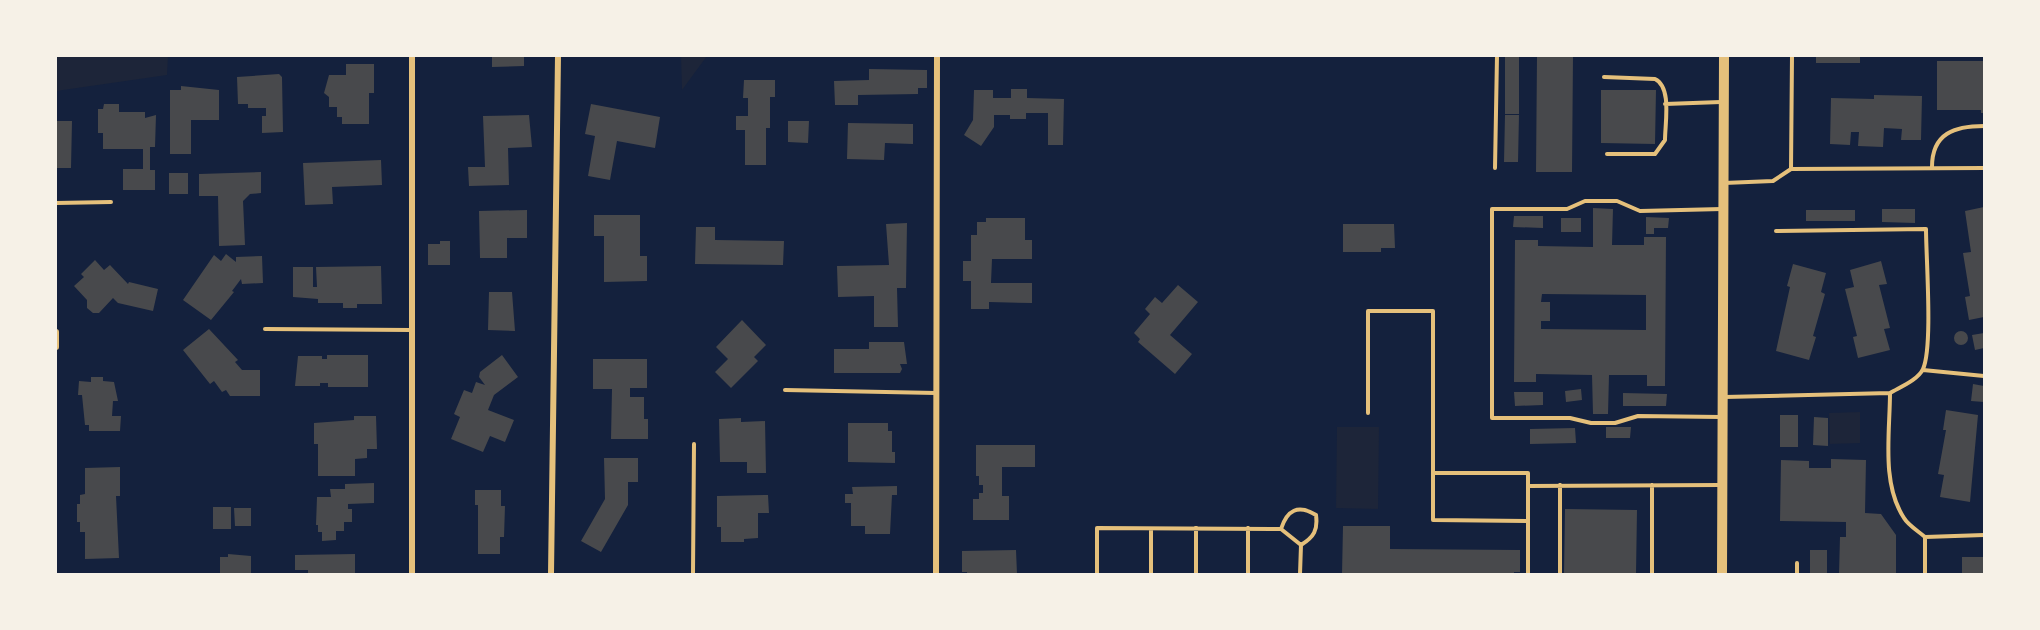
<svg xmlns="http://www.w3.org/2000/svg" width="2040" height="630" viewBox="0 0 2040 630" font-family="'Fira Sans',sans-serif">
	<style>
		.green { fill: #1d2539 }
		.building { fill: #48494c; fill-rule: evenodd }
		.lines { fill: none; stroke-linecap: round; stroke-linejoin: round }
		.service { stroke: #e5c07b; stroke-width: 4 }
		.minor { stroke: #e5c07b; stroke-width: 6 }
		.primary { stroke: #e5c07b; stroke-width: 10 }
	</style>
	<rect width="100%" height="100%" fill="#14213d"/>
	<path class="green" d="M56,56H168L167,75L56,91Z
		M681,56H707L682,90Z
		M1860,412V443L1830,444L1829,413Z
		M1337,427H1379L1378,509L1336,508Z"/>
	<path class="building" d="M492,56H524V66L492,67Z
		M1505,56H1519V114H1505Z
		M1537,56H1573L1572,172H1536Z
		M1816,56H1860V63H1816Z
		M1937,61H1984V113H1981V110H1937Z
		M346,64H374V93H369V124H342V117H337V107H329V97L324,93L329,75H346Z
		M869,69L927,70V88H918V94L858,95V105H835L834,81L869,80Z
		M279,74L282,77L283,132L262,133V116H266V108H248V104H238L237,77Z
		M744,80H775V97H770V128H766V165H745V130H736V116H748V98H743Z
		M181,86L219,90V120H191V154H170V90H181Z
		M1011,89H1027V98L1064,99L1063,145H1048V113H1026V119H1010V115H994V127L981,146L964,135L973,120L974,90H993V98H1011Z
		M1601,90H1656L1655,144L1601,143Z
		M1874,95L1922,96L1921,140H1901L1902,129L1884,128L1883,147L1858,146L1859,132H1851L1850,145L1830,144L1831,98L1874,99Z
		M104,104H119V112H145V118L156,115L155,147H150V170H155V190H123V169H143V149H103V133H98V109H103Z
		M591,104L660,117L655,148L617,141L610,180L588,176L595,136L585,134Z
		M529,115L532,147L508,148L509,185L469,186L468,167H485L483,116Z
		M1505,115H1519L1518,162H1504Z
		M56,121H72L71,168H56Z
		M788,121H809L808,143L788,142Z
		M848,123L913,124V144L885,143L884,160L847,159Z
		M381,160L382,185L332,187L333,204L305,205L303,163Z
		M261,172V193L250,194L243,201L245,245L219,246L218,196H199V174Z
		M169,173H188V194H169Z
		M1984,207V317L1969,320L1965,297L1970,296L1963,253L1971,252L1965,211Z
		M1593,208L1613,209L1612,245H1644V237H1666L1665,386H1647V375H1609L1608,414H1593L1592,375L1536,374V382H1514L1515,240H1538V246L1593,247ZM1542,294L1646,295V330L1541,329V321H1550V302H1541Z
		M1882,209H1915V223L1882,222Z
		M527,210V238H507V258H480L479,211Z
		M1806,210H1855V221H1806Z
		M594,215H640V256H647V281L604,282V236H594Z
		M1514,216H1543V228L1513,227Z
		M1646,217L1669,218L1668,228H1654V234H1646Z
		M986,218H1025V240H1032V259H992L991,283H1032V303L989,302V309H971V281H963V261H971V235H977V222H986Z
		M1561,218H1581V232H1561Z
		M907,223L906,288H897L898,327H874V296L838,297L837,266L889,265L886,224Z
		M1343,224H1394L1395,248H1381V252H1343Z
		M696,227H715V240L784,241L783,265L695,264Z
		M440,241H450V265H428V244H440Z
		M226,254L236,262V257L262,256L263,283L242,284L241,279L232,291L234,292L211,320L183,300L214,255L221,261Z
		M95,260L104,270L110,265L128,284L129,282L158,289L153,311L118,303L113,298L99,313H93L87,308V300L74,286L84,277L81,274Z
		M1881,261L1887,284L1879,285L1890,328L1884,329L1890,350L1858,358L1853,337L1857,336L1845,289L1854,287L1850,270Z
		M1793,264L1826,273L1821,292L1825,294L1813,336L1816,337L1809,360L1776,351L1790,287L1787,286Z
		M381,266L382,304H357V308H343V303H318V299L293,297V267H313V287H317L316,267Z
		M1178,285L1198,302L1170,335L1192,354L1175,374L1138,342L1140,339L1134,333L1150,314L1145,309L1155,297L1162,303Z
		M489,292H512L515,331L488,330Z
		M742,320L766,345L754,357L758,361L731,388L715,372L728,359L716,347Z
		M209,329L238,360L235,362L242,370H260V396H230L226,390L222,392L214,381L210,384L183,350Z
		M1954 338a7 7 0 1 1 14 0a7 7 0 1 1-14 0Z
		M1984,333V348L1975,350L1972,335Z
		M869,342H904L907,364H900L902,369L900,373H834V349H869Z
		M327,355H368V387H328V383H320V386H295L298,356H322V359H327Z
		M502,355L518,377L494,395L488,410L514,420L505,442L490,436L483,452L451,439L460,417L454,414L464,390L472,393L476,382L485,385L479,377L480,372Z
		M593,359H647V388H630V397H644V419H648V439H611L612,389H593Z
		M91,377H103V381L114,382L118,401H113L112,416H121L120,431H89V425H85L82,395H78L79,381L91,382Z
		M1973,384L1984,386V402L1971,401Z
		M1581,389L1582,400L1566,402L1565,391Z
		M1514,392H1543V405L1515,406Z
		M1623,393L1667,394L1666,406H1623Z
		M1946,410L1978,415L1970,502L1940,497L1944,475L1938,474L1946,430H1943Z
		M1780,415H1798V447H1780Z
		M354,416H376L377,449H367V458L355,459V476H318V444H314V423L354,420Z
		M1814,417L1828,418V446L1813,445Z
		M741,418V422L765,421L766,473H747V462H720L719,419Z
		M848,423H888V431H892V452H895V463L848,462Z
		M1606,427H1631L1630,438H1606Z
		M1575,428L1576,443L1530,444V429Z
		M976,445H1035V467H1002V496H1009V520H973V499H979V493H983V485H979V476H976Z
		M604,458H638V482H628V505L601,552L581,541L605,499Z
		M1831,459L1866,460L1865,513L1881,514L1896,535V574H1839L1840,537H1846V522L1780,521L1781,460L1809,461V468H1831Z
		M120,467V496H116L119,558L85,559V532H80V522H77V504H80V495L85,494V468Z
		M374,483V503L348,504V509H352V522H344V531H336V540L322,541V532H318V525H316L317,497H331L330,489H345V484Z
		M897,486V495H892L890,534H865V526H851V503H845V494H853L852,487Z
		M475,490H501V506H505L504,537H500V554H478V505H475Z
		M768,495L769,513H758V538L744,539V542H721V527H717V496Z
		M213,507H231V529H213Z
		M234,508H251V526H235Z
		M1565,509L1637,510L1636,574H1564Z
		M1343,526H1390V549L1520,550V572H1514V574H1342Z
		M1016,550L1017,574H967V572H962V551Z
		M1810,550H1827V574H1810Z
		M228,554L251,556V574H220V557H228Z
		M355,554V574H308V570H295V555Z
		M1962,557H1984V574H1962Z"/>
	<g class="lines">
		<path class="service" d="M1604,77L1655,79C1672,87 1665,123 1665,140L1655,154H1607
			M1665,104L1721,102
			M1932,167C1932,133 1955,126 1984,126
			M1495,168L1497,56
			M1791,169L1792,56
			M1724,183L1773,181L1791,169L1984,168
			M56,203L111,202
			M265,329L411,330
			M1923,370L1984,376
			M785,390L936,393
			M1890,393C1890,432 1881,483 1904,518C1908,525 1918,531 1925,537V574
			M1724,397L1890,393C1900,387 1918,380 1923,369C1933,347 1926,258 1926,229L1776,231
			M1368,413V311H1433V473H1528V574
			M1721,417L1638,416L1615,423H1591L1570,418H1492V209H1567L1585,201H1617L1640,211L1722,209
			M1433,473V520L1528,521
			M1560,485V574
			M1528,486L1720,485
			M1196,528V574
			M1248,528V574
			M1151,529V574
			M1281,529C1287,510 1298,504 1316,515C1318,530 1314,537 1301,545
			M1925,537L1984,535
			M1797,563V574
			M693,574L694,444
			M1097,574V528L1281,529L1301,545L1300,574
			M1652,574V485"/>
		<path class="minor" d="M412,56V574
			M56,332V347
			M551,574L558,56
			M936,574L937,56"/>
		<path class="primary" d="M1722,574L1724,56"/>
	</g>
	<rect width="2040" height="630" fill="none" stroke="#f6f1e7" stroke-width="114"/>
</svg>
